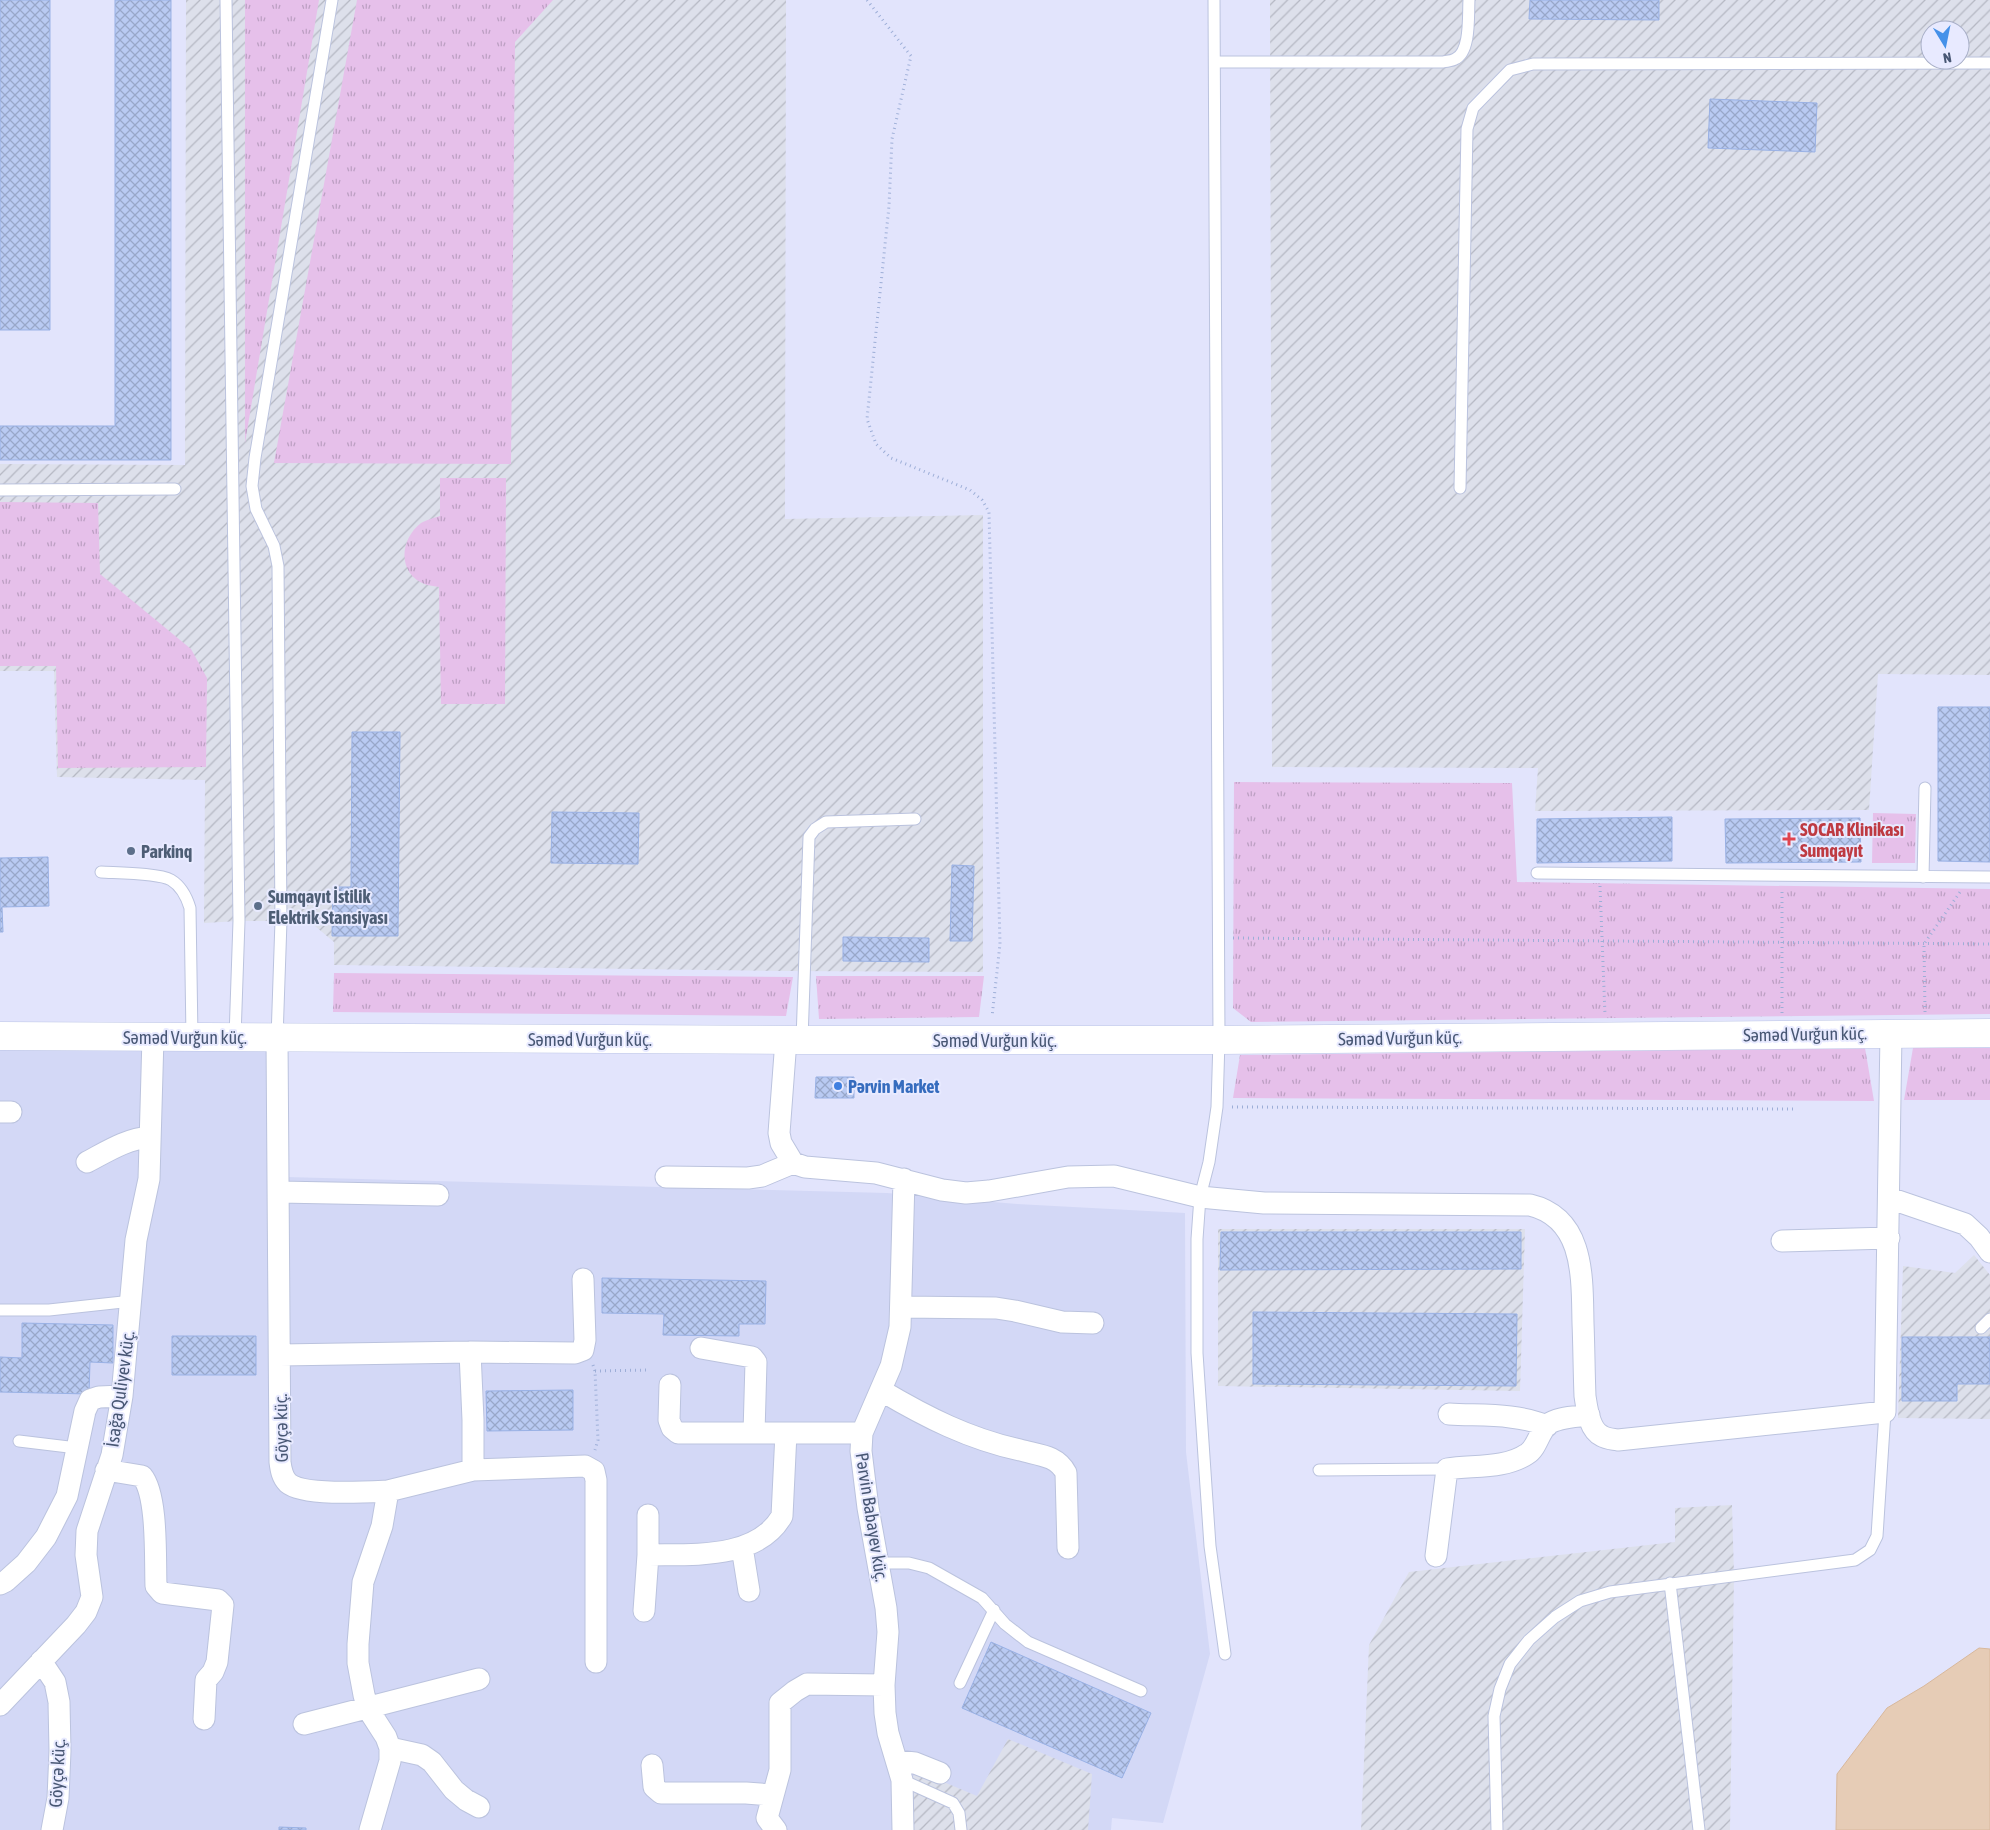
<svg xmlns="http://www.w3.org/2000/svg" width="1990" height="1830" viewBox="0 0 1990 1830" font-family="'Asap Condensed',sans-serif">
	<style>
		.residential { fill: #d3d8f6 }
		.industrial { fill: url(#industrial-furrows); fill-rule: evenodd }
		.grass { fill: url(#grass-tufts) }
		.water { fill: #e6ccb6; stroke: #d8b89c }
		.building { fill: url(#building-cross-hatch); stroke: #99b1e5 }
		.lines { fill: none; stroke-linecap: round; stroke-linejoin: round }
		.lane-casing { stroke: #bbc3de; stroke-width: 13 }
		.street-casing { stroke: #bbc3de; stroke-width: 23 }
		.secondary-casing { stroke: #bcc5e6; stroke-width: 29 }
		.path { stroke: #9daed7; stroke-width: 3; stroke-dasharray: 1 4; stroke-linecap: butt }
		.lane { stroke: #fff; stroke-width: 11 }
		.street { stroke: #fff; stroke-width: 21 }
		.secondary { stroke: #fff; stroke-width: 28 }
		.health-dot { fill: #e0444e; stroke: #e8eaff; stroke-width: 2 }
		.service-dot { fill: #5c6f8a; stroke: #e8eaff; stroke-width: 2 }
		.shop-dot { fill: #3f7fe0; stroke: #e8eaff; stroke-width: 2 }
		.labels { text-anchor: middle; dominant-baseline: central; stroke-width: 4; stroke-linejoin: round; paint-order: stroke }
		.health-label { font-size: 18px; font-weight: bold; fill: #be3a42; stroke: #e8eaff; text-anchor: start }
		.service-label { font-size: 18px; font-weight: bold; fill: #4e5e75; stroke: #e8eaff; text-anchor: start }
		.street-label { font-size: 18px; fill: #485774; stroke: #e8eaff }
		.shop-label { font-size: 18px; font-weight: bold; fill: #366cbe; stroke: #e8eaff; text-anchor: start }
	</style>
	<defs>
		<pattern id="industrial-furrows" width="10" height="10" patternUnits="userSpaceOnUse" patternTransform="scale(1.25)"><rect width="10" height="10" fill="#dde0eb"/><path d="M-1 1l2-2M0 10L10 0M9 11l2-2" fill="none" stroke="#b5b8c3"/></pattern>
		<pattern id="grass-tufts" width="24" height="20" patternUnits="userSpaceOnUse" patternTransform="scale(1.25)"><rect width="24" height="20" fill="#e6c0ea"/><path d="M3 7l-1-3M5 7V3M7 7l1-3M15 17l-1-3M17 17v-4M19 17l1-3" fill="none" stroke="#bc9fc2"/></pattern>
		<pattern id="building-cross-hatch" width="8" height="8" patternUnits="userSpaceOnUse" patternTransform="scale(1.25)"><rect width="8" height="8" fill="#b9caf2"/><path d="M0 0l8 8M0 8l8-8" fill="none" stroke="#98a7c9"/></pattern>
	</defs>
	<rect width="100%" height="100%" fill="#e2e4fc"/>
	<path class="residential" d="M0,1049L283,1050L286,1177L887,1193L1017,1204L1185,1213L1186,1452L1210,1654L1163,1823L1112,1818L1111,1830H0Z"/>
	<path class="industrial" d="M186,0H786L785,519L983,515V972L788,971L334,965V942L309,921H239L204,923L205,780L57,777L54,671H0V464L185,465Z
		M1270,0H1990V675L1878,674L1869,810L1535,811L1538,768L1272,767ZM1930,30H1960V60H1930Z
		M1218,1229H1525L1520,1391L1218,1386Z
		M1974,1255L1990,1275V1419L1898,1418L1903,1266L1955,1273Z
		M1732,1505L1734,1575L1730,1830H1361L1369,1645L1409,1572L1675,1542V1508Z
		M1008,1739L1092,1774L1088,1830H911L909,1791L915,1770L977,1796Z"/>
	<path class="grass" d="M245,0H319L245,443Z
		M357,0H553L515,42L511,464L274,463Z
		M440,478H506L505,704H441L439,587C435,586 431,586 427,585C397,575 399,540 421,523C426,520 434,518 440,516Z
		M0,502L98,503L100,574L191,649L207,678L206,767L58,768L56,666H0Z
		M1234,782L1512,783L1517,882L1990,889V1014L1251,1022L1233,1008Z
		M1873,813L1916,814L1915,863H1872Z
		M334,973L793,977L786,1016L333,1012Z
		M816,976H984L979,1017L819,1019Z
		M1865,1048L1874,1101L1233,1098L1240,1055Z
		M1913,1048H1990V1100H1904Z"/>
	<path class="water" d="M1979,1648L1990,1649V1830H1836L1837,1774L1887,1708L1924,1686Z"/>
	<path class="building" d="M0,0H50V330H0Z
		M115,0H171V460H0V426H115Z
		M1530,0H1659V20L1529,19Z
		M1710,99L1817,103L1815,152L1708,148Z
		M1938,707H1990V862L1938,861Z
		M352,732H400L398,936H332L333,887H351Z
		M552,812L639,813L638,864L551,863Z
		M1672,817V861L1537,863V819Z
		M1860,818L1861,862L1726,863L1725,819Z
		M48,857L49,906L2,907L3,932H0V858Z
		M952,865L974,866L972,941H950Z
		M843,937L929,938V962L843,961Z
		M816,1077H854V1098H815Z
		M1221,1232H1521V1269L1220,1270Z
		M602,1278L766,1281L765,1324H739V1336L663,1335L664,1314L602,1313Z
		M1253,1312L1517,1314L1516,1386L1253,1384Z
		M22,1323L113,1325V1363L90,1362L89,1394L0,1392V1357L22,1358Z
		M172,1336H256V1375H172Z
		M1902,1337H1990V1384H1957V1401H1902Z
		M573,1390V1430L487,1431L486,1391Z
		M991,1642L1151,1713L1122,1778L962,1708Z
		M279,1827L306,1828V1830H279Z"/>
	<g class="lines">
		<defs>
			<path id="lane" d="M226,0L239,921L235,1037
				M1214,0L1219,1040L1217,1107L1209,1162L1200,1197L1197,1239V1353L1210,1546L1225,1654
				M1215,62H1443C1447,61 1452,61 1455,59C1471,52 1468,15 1469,0
				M1460,488L1467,129L1473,108L1510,70L1533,64L1990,63
				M0,490L175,489
				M101,872C117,873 159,873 171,880C181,886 187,898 190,908L192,1037
				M1537,873L1990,877
				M1923,877L1925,788
				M277,1038L281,921L278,566L274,546L256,509L252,486L255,458L332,0
				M802,1040L809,837L815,829L826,822L915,819
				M0,1310H49L132,1301
				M1981,1328L1990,1319
				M19,1441L77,1448
				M1319,1470L1447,1469
				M878,1563H909L929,1568L982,1598L1005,1624L1028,1642L1141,1691
				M1670,1583L1699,1830
				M960,1683L994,1610
				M902,1780L953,1803L959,1813L961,1830
				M1497,1830L1494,1716L1500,1689L1510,1664L1529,1640L1555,1617L1580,1601L1610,1592L1855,1560L1870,1550L1877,1536L1885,1412"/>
			<path id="street" d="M277,1038L280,1462C281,1470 282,1477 288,1483C303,1496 367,1492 388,1491L382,1526L363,1582L358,1644V1663L364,1695L368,1709L386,1737L390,1748V1761L370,1830
				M786,1040L779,1133L781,1143L793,1163L805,1167L876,1173L942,1190L966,1193L989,1191L1068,1177L1114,1176L1200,1197L1264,1203L1530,1205C1585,1218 1582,1278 1583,1323C1584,1347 1584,1372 1585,1396C1587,1409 1589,1430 1602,1436C1607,1439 1613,1439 1618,1440L1885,1412L1891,1033
				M0,1112H11
				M87,1162C108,1151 126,1139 150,1137
				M666,1177L748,1178L762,1176L793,1163
				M279,1192L438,1195
				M1889,1198L1965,1224L1979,1237L1990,1252
				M1782,1241L1889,1238
				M901,1307L996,1308L1015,1311L1062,1322L1093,1323
				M701,1348L752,1357L756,1362L754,1433
				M470,1352L473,1420V1470
				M280,1355L470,1352L575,1353L583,1350L585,1340L583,1279
				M670,1385L669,1420L672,1428L678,1433H786
				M882,1391C926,1417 969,1439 1020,1450C1038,1455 1057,1455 1066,1473L1068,1548
				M1449,1414C1481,1416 1516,1413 1547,1426
				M106,1470L142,1476C158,1495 155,1560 156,1586L162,1593L218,1600L223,1605L217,1662L213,1672L206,1680L204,1719
				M388,1491L473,1470L585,1466L594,1471L596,1480V1662
				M742,1547L749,1591
				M648,1555V1515
				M1436,1556L1447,1469C1473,1465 1505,1469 1527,1454C1537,1448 1539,1432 1547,1425C1557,1417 1576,1417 1589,1415
				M0,1584L6,1581L26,1563L46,1537L67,1496L85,1411L90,1400L99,1397L122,1396
				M644,1611L648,1555C692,1554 757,1560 782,1516L786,1433H862
				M41,1661L55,1682L59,1702L60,1751L58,1798L52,1830
				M0,1705L76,1625L86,1612L92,1597L86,1555L87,1531L112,1455L122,1396L136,1240L149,1179L153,1037
				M304,1724L479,1679
				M390,1748L422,1755L432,1762L454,1790L466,1800L479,1807
				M897,1761L915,1763L940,1773
				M652,1765L654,1787L661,1793H746L772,1795
				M776,1830L767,1818L780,1770V1703L795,1691L807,1684L884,1685
				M903,1830L902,1780L888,1733L885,1713L884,1685L888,1632L886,1608L868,1508L861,1451L862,1433L891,1366L900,1327L904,1179"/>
			<path id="secondary" d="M0,1036L802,1040H1219L1990,1033"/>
		</defs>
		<use href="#lane" class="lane-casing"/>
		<use href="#street" class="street-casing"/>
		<use href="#secondary" class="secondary-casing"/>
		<path class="path" d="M867,0L911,56L892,139L889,206L867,419L876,444L891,458L970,490L982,500L989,512L1000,944L992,1017
			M1600,886L1605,1015
			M1233,938L1990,944
			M1925,1012L1924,944L1960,892
			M1782,1013V890
			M1232,1107L1795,1109
			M593,1365L595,1371L598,1440L595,1450
			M595,1371L648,1370"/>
		<use href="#lane" class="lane"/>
		<use href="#street" class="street"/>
		<use href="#secondary" class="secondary"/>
	</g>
	<path class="health-dot" d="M1786.5 831.5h5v5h5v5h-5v5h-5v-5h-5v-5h5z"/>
	<g class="service-dot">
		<circle cx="131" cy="851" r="5"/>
		<circle cx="258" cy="906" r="5"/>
	</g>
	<circle class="shop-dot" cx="838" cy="1086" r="5"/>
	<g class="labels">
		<g class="health-label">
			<text x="1800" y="829">SOCAR Klinikası<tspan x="1800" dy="21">Sumqayıt</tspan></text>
		</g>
		<g class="service-label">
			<text x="141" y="851">Parkinq</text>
			<text x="268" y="896">Sumqayıt İstilik<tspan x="268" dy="21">Elektrik Stansiyası</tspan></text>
		</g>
		<g class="street-label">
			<text transform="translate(1805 1034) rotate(-1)">Səməd Vurğun küç.</text>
			<text x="185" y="1037">Səməd Vurğun küç.</text>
			<text transform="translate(1400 1038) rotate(-1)">Səməd Vurğun küç.</text>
			<text x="590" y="1039">Səməd Vurğun küç.</text>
			<text x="995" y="1040">Səməd Vurğun küç.</text>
			<text transform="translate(120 1389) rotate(-82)">İsağa Quliyev küç.</text>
			<text transform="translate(281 1428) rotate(-91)">Göyçə küç.</text>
			<text transform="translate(872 1517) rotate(81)">Pərvin Babayev küç.</text>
			<text transform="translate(57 1773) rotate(-87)">Göyçə küç.</text>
		</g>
		<g class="shop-label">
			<text x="848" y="1086">Pərvin Market</text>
		</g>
	</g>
	<g transform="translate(1945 45) rotate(170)"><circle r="24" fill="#e8eaff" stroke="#a8afc7"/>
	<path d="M0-4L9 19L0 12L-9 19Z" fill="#4591e9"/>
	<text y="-8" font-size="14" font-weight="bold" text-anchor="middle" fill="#485774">N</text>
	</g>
</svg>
